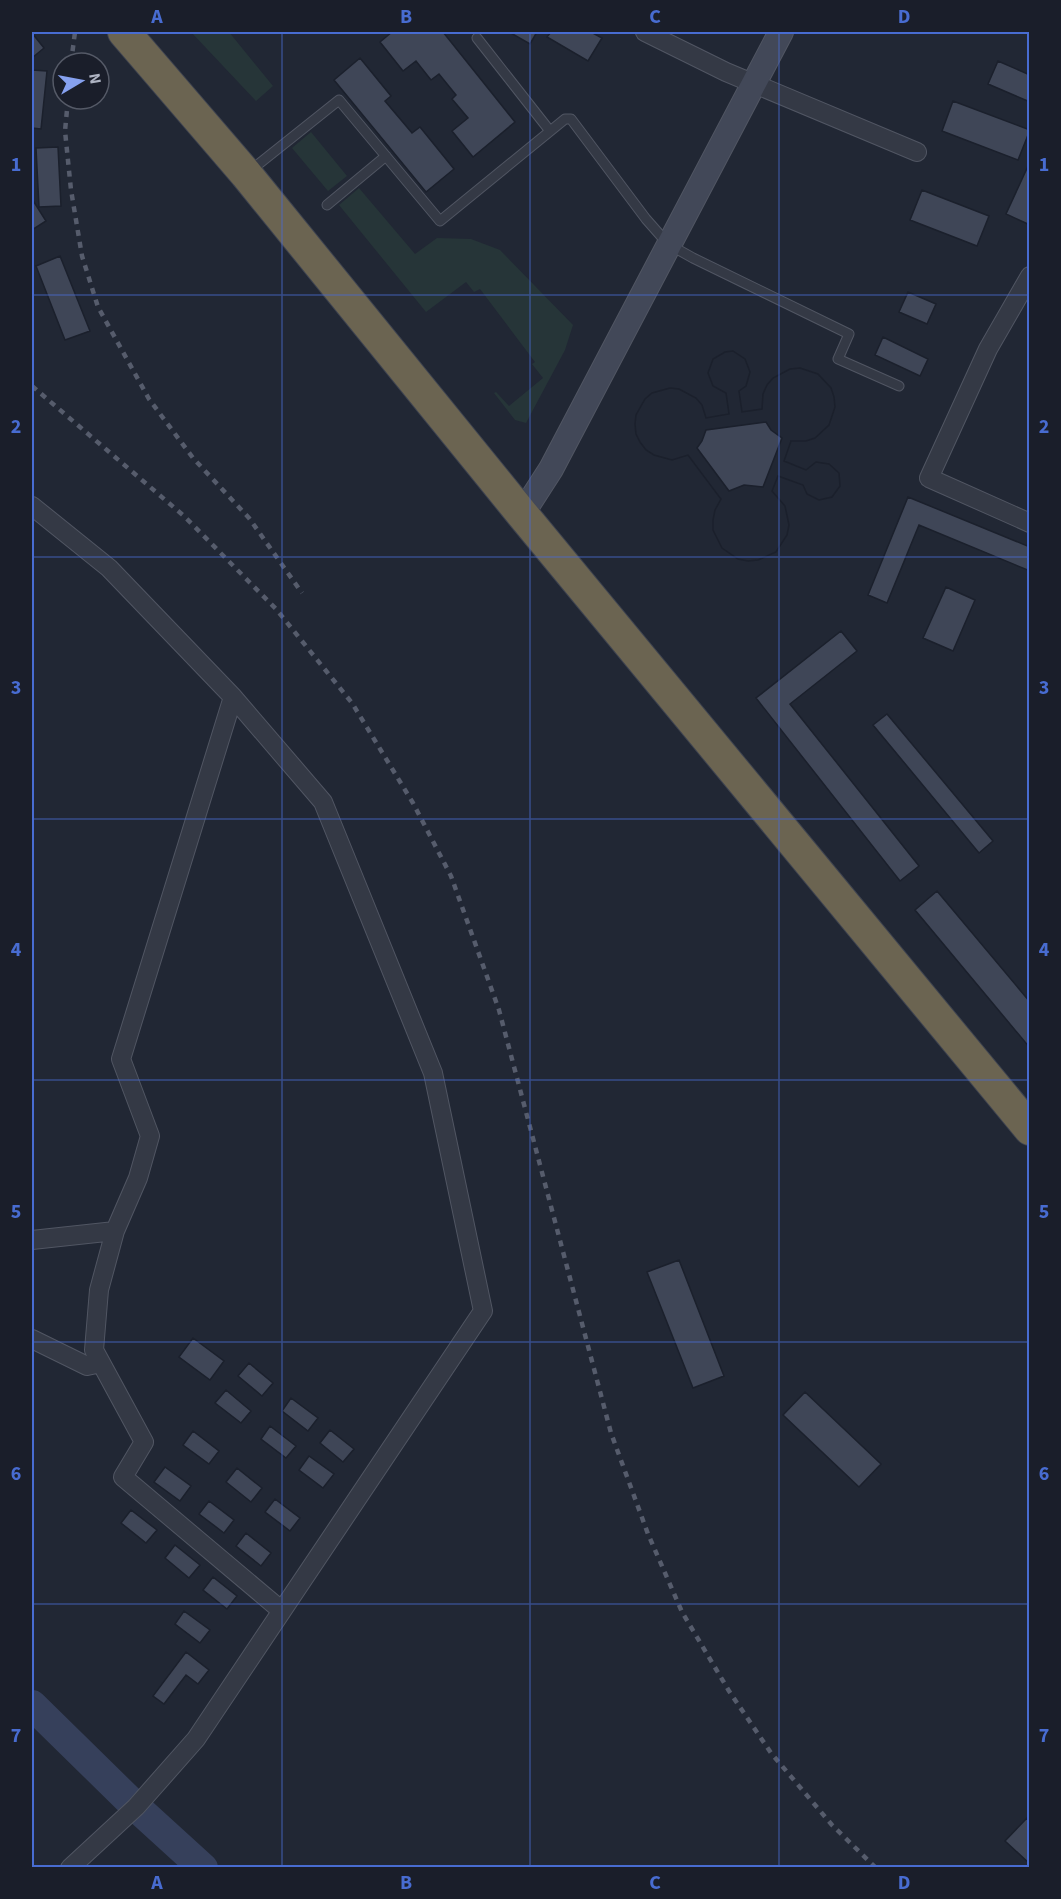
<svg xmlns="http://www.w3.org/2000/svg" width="1061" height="1899" viewBox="0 0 1061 1899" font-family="'Source Sans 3',sans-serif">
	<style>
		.green { fill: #263538 }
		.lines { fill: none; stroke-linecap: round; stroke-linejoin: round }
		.river { stroke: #36405b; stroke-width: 30 }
		.building { fill: #3f4657; stroke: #1b202c; stroke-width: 1.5; fill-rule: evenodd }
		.lane-casing { stroke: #515663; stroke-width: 11 }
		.street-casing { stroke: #515663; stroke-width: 20 }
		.secondary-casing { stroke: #515663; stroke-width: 26 }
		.highway-casing { stroke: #3e4350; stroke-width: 34 }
		.lane { stroke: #343945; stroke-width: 9 }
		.street { stroke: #343945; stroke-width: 18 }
		.secondary { stroke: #424858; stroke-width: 24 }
		.highway { stroke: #6b6451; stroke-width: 32 }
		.rail { stroke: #565c6c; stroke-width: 4.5; stroke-dasharray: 6 6; stroke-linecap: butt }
		.grid { fill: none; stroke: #486cd1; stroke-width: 1.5; stroke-opacity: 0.55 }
		.neatline { fill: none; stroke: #486cd1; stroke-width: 2 }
		.grid-label { font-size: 20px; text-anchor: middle; font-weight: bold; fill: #486cd1 }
	</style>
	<rect width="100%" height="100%" fill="#212734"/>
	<path class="green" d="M191,32H229L273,86L256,101Z
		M311,132L347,176L328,191L292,148Z
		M359,188L415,254L437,238L471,239L500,250L573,325L565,350L526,423L515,420L494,393L496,392L509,406L543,378L532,364L535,362L480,289L474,292L466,282L426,312L339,205Z"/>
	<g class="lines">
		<path class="river" d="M32,1705L136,1807L203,1868"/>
	</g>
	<path class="building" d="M392,32H443L515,122L473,157L452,131L468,118L452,99L456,95L439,74L431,80L416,61L403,71L380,42Z
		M509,32H537L530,44Z
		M551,32H591L602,38L588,61L547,37Z
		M32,33L44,48L32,58Z
		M360,58L391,96L385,101L412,133L420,127L454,169L426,192L334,80Z
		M998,61L1030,75V102L988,84Z
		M32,70L47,71L41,129L32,128Z
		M953,101L1030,130L1018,160L942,131Z
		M58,147L61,206L39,207L36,148Z
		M1029,164H1030V225L1006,214Z
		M922,190L989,216L977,246L910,220Z
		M34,202L46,221L32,230V204Z
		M60,256L90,331L65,340L36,266Z
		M908,292L936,304L927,324L899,312Z
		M883,337L928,359L920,376L875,355Z
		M733,351L745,359L750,372L746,386L739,391L742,412L762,409L763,394L767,385L773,378L790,369L800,368L818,374L831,388L834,397L835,407L829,425L815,438L806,441H790H791L784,461L806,470L816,462L829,464L839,473L840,486L832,497L819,500L807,494L803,485L778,476L772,491L785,506L789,525L787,535L776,552L758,560L748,561L738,559L722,548L713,530V520L715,510L721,499L688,455L672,460L654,455L646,450L640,442L636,434L635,424L636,415L645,399L652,393L670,388L679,389L696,398L702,405L706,418L729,414L726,393L713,386L708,373L713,359L725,352ZM766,422L771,430L782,438L763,487L744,485L729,491L697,448L702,441L706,430Z
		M733,351L745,359L750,372L746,386L739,391L742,412L762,409L763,394L767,385L773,378L790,369L800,368L818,374L831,388L834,397L835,407L829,425L815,438L806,441H790H791L784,461L806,470L816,462L829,464L839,473L840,486L832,497L819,500L807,494L803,485L778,476L772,491L785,506L789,525L787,535L776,552L758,560L748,561L738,559L722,548L713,530V520L715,510L721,499L688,455L672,460L654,455L646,450L640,442L636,434L635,424L636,415L645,399L652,393L670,388L679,389L696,398L702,405L706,418L729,414L726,393L713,386L708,373L713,359L725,352Z
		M908,497L1030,547V571L919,525L887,603L868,595Z
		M946,587L975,600L953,651L923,638Z
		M841,631L857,651L790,704L919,866L900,881L756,698Z
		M887,714L993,841L979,853L873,725Z
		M937,891L1030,1002V1048L915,910Z
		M679,1260L724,1376L693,1388L647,1272Z
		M193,1338L224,1361L210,1380L179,1357Z
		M249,1363L273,1383L262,1396L238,1376Z
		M226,1390L251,1411L241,1423L215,1403Z
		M805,1392L881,1464L859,1487L783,1415Z
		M291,1398L318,1418L308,1431L282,1411Z
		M270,1426L296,1446L286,1458L261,1439Z
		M330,1430L354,1449L343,1462L320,1443Z
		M193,1431L219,1451L209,1464L183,1445Z
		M309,1456L334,1474L323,1488L299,1470Z
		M165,1467L191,1486L180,1501L154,1482Z
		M237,1468L262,1488L251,1502L226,1482Z
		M275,1499L300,1518L290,1531L265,1512Z
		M209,1501L234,1520L224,1533L199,1514Z
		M131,1510L157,1530L146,1543L121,1523Z
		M246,1533L271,1553L261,1566L236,1546Z
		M175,1545L200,1565L189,1578L165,1558Z
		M213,1577L237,1596L227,1609L203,1590Z
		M184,1611L210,1630L200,1643L175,1624Z
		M186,1652L209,1670L198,1684L186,1675L164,1704L153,1696Z
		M1027,1818L1030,1821V1864L1005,1841Z"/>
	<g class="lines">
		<defs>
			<path id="lane" d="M477,38L550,131
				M250,171L339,100L440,221L565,119H571L646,219L668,244L693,258L849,334L838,359L899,386
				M327,205L386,156"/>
			<path id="street" d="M645,32L726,72L917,152
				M1030,276L988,349L929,478L1030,523
				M32,506L109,568L233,697L323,802L433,1073L483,1311L196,1739L136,1807L70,1868
				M233,697L121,1059L150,1136L138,1178L115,1231L99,1290L94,1350L144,1442L123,1477L282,1611
				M32,1240L115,1231
				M32,1339L87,1366L101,1363"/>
			<path id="secondary" d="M522,514L551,469L781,32"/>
			<path id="highway" d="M124,32L246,174L522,514L1030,1129"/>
		</defs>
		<use href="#lane" class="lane-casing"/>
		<use href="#street" class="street-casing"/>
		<use href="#secondary" class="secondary-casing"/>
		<use href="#highway" class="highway-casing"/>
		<use href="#lane" class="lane"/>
		<use href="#street" class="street"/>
		<use href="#secondary" class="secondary"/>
		<use href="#highway" class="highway"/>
		<path class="rail" d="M71,63L75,32
			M68,99L65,131L71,190L82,256L98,307L149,399L193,458L249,518L302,593
			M32,386L184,516L276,609L352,703L413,803L451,876L499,1010L611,1433L648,1534L682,1612L729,1691L771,1753L832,1825L876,1868"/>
	</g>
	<path class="grid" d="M282,32V1868M530,32V1868M779,32V1868M32,295H1030M32,557H1030M32,819H1030M32,1080H1030M32,1342H1030M32,1604H1030"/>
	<rect width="1061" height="1899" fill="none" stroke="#1a1e2a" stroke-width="66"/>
	<g transform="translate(81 81) rotate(80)"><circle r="28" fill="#1a1e2a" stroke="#555a67" stroke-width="1.5"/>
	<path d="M0-4.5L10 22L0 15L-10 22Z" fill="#86a1ef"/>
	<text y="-9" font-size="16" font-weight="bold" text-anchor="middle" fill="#aeb3c2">N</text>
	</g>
	<rect x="33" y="33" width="995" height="1833" class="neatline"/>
	<g class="grid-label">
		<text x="157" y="23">A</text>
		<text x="406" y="23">B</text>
		<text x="655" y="23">C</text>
		<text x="904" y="23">D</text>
		<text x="16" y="171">1</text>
		<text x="1044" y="171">1</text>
		<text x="16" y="433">2</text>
		<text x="1044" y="433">2</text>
		<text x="16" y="694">3</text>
		<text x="1044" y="694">3</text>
		<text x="16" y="956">4</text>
		<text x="1044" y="956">4</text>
		<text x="16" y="1218">5</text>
		<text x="1044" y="1218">5</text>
		<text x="16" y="1480">6</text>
		<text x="1044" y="1480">6</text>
		<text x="16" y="1742">7</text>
		<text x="1044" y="1742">7</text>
		<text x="157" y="1889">A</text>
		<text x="406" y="1889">B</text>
		<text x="655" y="1889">C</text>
		<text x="904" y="1889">D</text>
	</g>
</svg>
